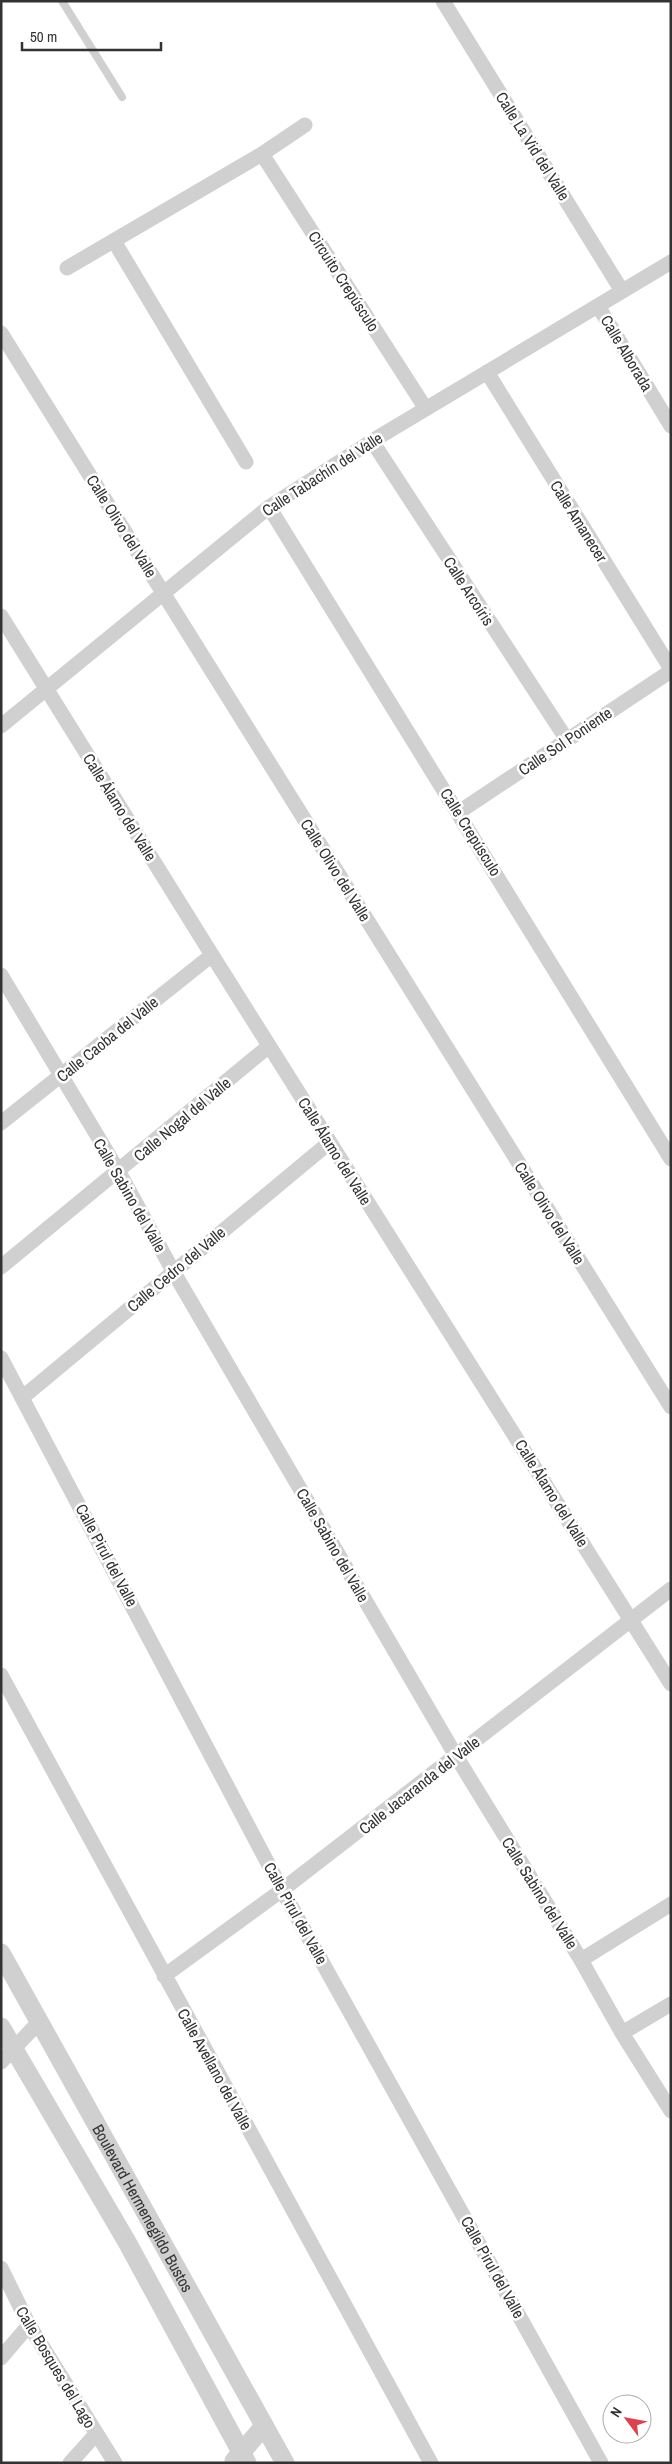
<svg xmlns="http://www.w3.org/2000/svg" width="672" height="2464" viewBox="0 0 672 2464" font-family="'Archivo Narrow',sans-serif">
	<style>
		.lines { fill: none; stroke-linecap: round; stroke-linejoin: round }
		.service { stroke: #d0d0d0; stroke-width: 8 }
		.minor { stroke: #d0d0d0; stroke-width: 15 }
		.tertiary { stroke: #d0d0d0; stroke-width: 19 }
		.labels { text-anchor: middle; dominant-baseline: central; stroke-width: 5; stroke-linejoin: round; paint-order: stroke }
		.street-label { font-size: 16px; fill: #333; stroke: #fff }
	</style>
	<rect width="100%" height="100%" fill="#fff"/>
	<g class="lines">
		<path class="service" d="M62,1L122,97"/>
		<path class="minor" d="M443,1L622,291
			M262,154L426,409
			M114,241L246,462
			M67,268L262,154L305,125
			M598,306L671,426
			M1,333L671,1407
			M487,372L671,669
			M372,441L567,740
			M269,507L671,1159
			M1,616L212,955L671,1684
			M1,726L269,507L372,441L671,262
			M459,812L671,671
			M1,975L119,1172L173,1271L456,1756L581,1960L622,2033L671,2111
			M1,1123L212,955
			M1,1267L269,1046
			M1,1358L282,1890L601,2463
			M23,1397L330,1142
			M1,1675L431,2463
			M581,1960L671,1904
			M164,1976L282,1890L671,1589
			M622,2033L671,2004
			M1,2062L39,2022
			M1,2268L29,2325L115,2463
			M1,2358L29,2325
			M70,2463L96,2434"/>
		<g class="tertiary">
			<path id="s1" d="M1,1953L285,2463"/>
			<path d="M1,2027L127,2242L247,2463"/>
			<path d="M234,2461L264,2426"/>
		</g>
	</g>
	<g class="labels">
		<g class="street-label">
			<text transform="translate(533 146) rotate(58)">Calle La Vid del Valle</text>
			<text transform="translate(344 281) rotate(57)">Circuito Crepúsculo</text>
			<text transform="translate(627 353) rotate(59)">Calle Alborada</text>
			<text transform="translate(322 474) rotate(-33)">Calle Tabachín del Valle</text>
			<text transform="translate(579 521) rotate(58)">Calle Amanecer</text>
			<text transform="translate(122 526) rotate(58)">Calle Olivo del Valle</text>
			<text transform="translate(469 591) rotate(57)">Calle Arcoíris</text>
			<text transform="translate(565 741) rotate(-34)">Calle Sol Poniente</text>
			<text transform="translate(120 807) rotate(58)">Calle Álamo del Valle</text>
			<text transform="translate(471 832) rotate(58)">Calle Crepúsculo</text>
			<text transform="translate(336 870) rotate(58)">Calle Olivo del Valle</text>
			<text transform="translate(107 1039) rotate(-39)">Calle Caoba del Valle</text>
			<text transform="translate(182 1119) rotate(-40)">Calle Nogal del Valle</text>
			<text transform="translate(335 1151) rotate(58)">Calle Álamo del Valle</text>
			<text transform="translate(130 1195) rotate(60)">Calle Sabino del Valle</text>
			<text transform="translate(550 1213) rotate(58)">Calle Olivo del Valle</text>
			<text transform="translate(176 1269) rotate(-40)">Calle Cedro del Valle</text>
			<text transform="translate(552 1493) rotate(58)">Calle Álamo del Valle</text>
			<text transform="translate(333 1545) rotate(60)">Calle Sabino del Valle</text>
			<text transform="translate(107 1555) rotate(62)">Calle Pirul del Valle</text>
			<text transform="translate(419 1785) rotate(-38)">Calle Jacaranda del Valle</text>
			<text transform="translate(540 1893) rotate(58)">Calle Sabino del Valle</text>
			<text transform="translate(296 1913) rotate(61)">Calle Pirul del Valle</text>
			<text transform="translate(215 2069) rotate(61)">Calle Avellano del Valle</text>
			<text stroke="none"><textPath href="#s1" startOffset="292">Boulevard Hermenegildo Bustos</textPath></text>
			<text transform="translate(493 2267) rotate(61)">Calle Pirul del Valle</text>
			<text transform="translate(56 2367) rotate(59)">Calle Bosques del Lago</text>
		</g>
	</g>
	<rect width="672" height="2464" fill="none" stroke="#333333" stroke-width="5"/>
	<g transform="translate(627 2419) rotate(302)"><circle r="24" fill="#ffffff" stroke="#adadad"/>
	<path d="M0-4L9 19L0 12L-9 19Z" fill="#de404e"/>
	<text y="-8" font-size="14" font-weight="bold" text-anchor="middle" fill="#333333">N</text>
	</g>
	<path d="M22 42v8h139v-8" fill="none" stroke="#333333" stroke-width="2.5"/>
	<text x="30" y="42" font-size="15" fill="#333333" stroke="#ffffff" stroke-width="4" paint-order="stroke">50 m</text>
</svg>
